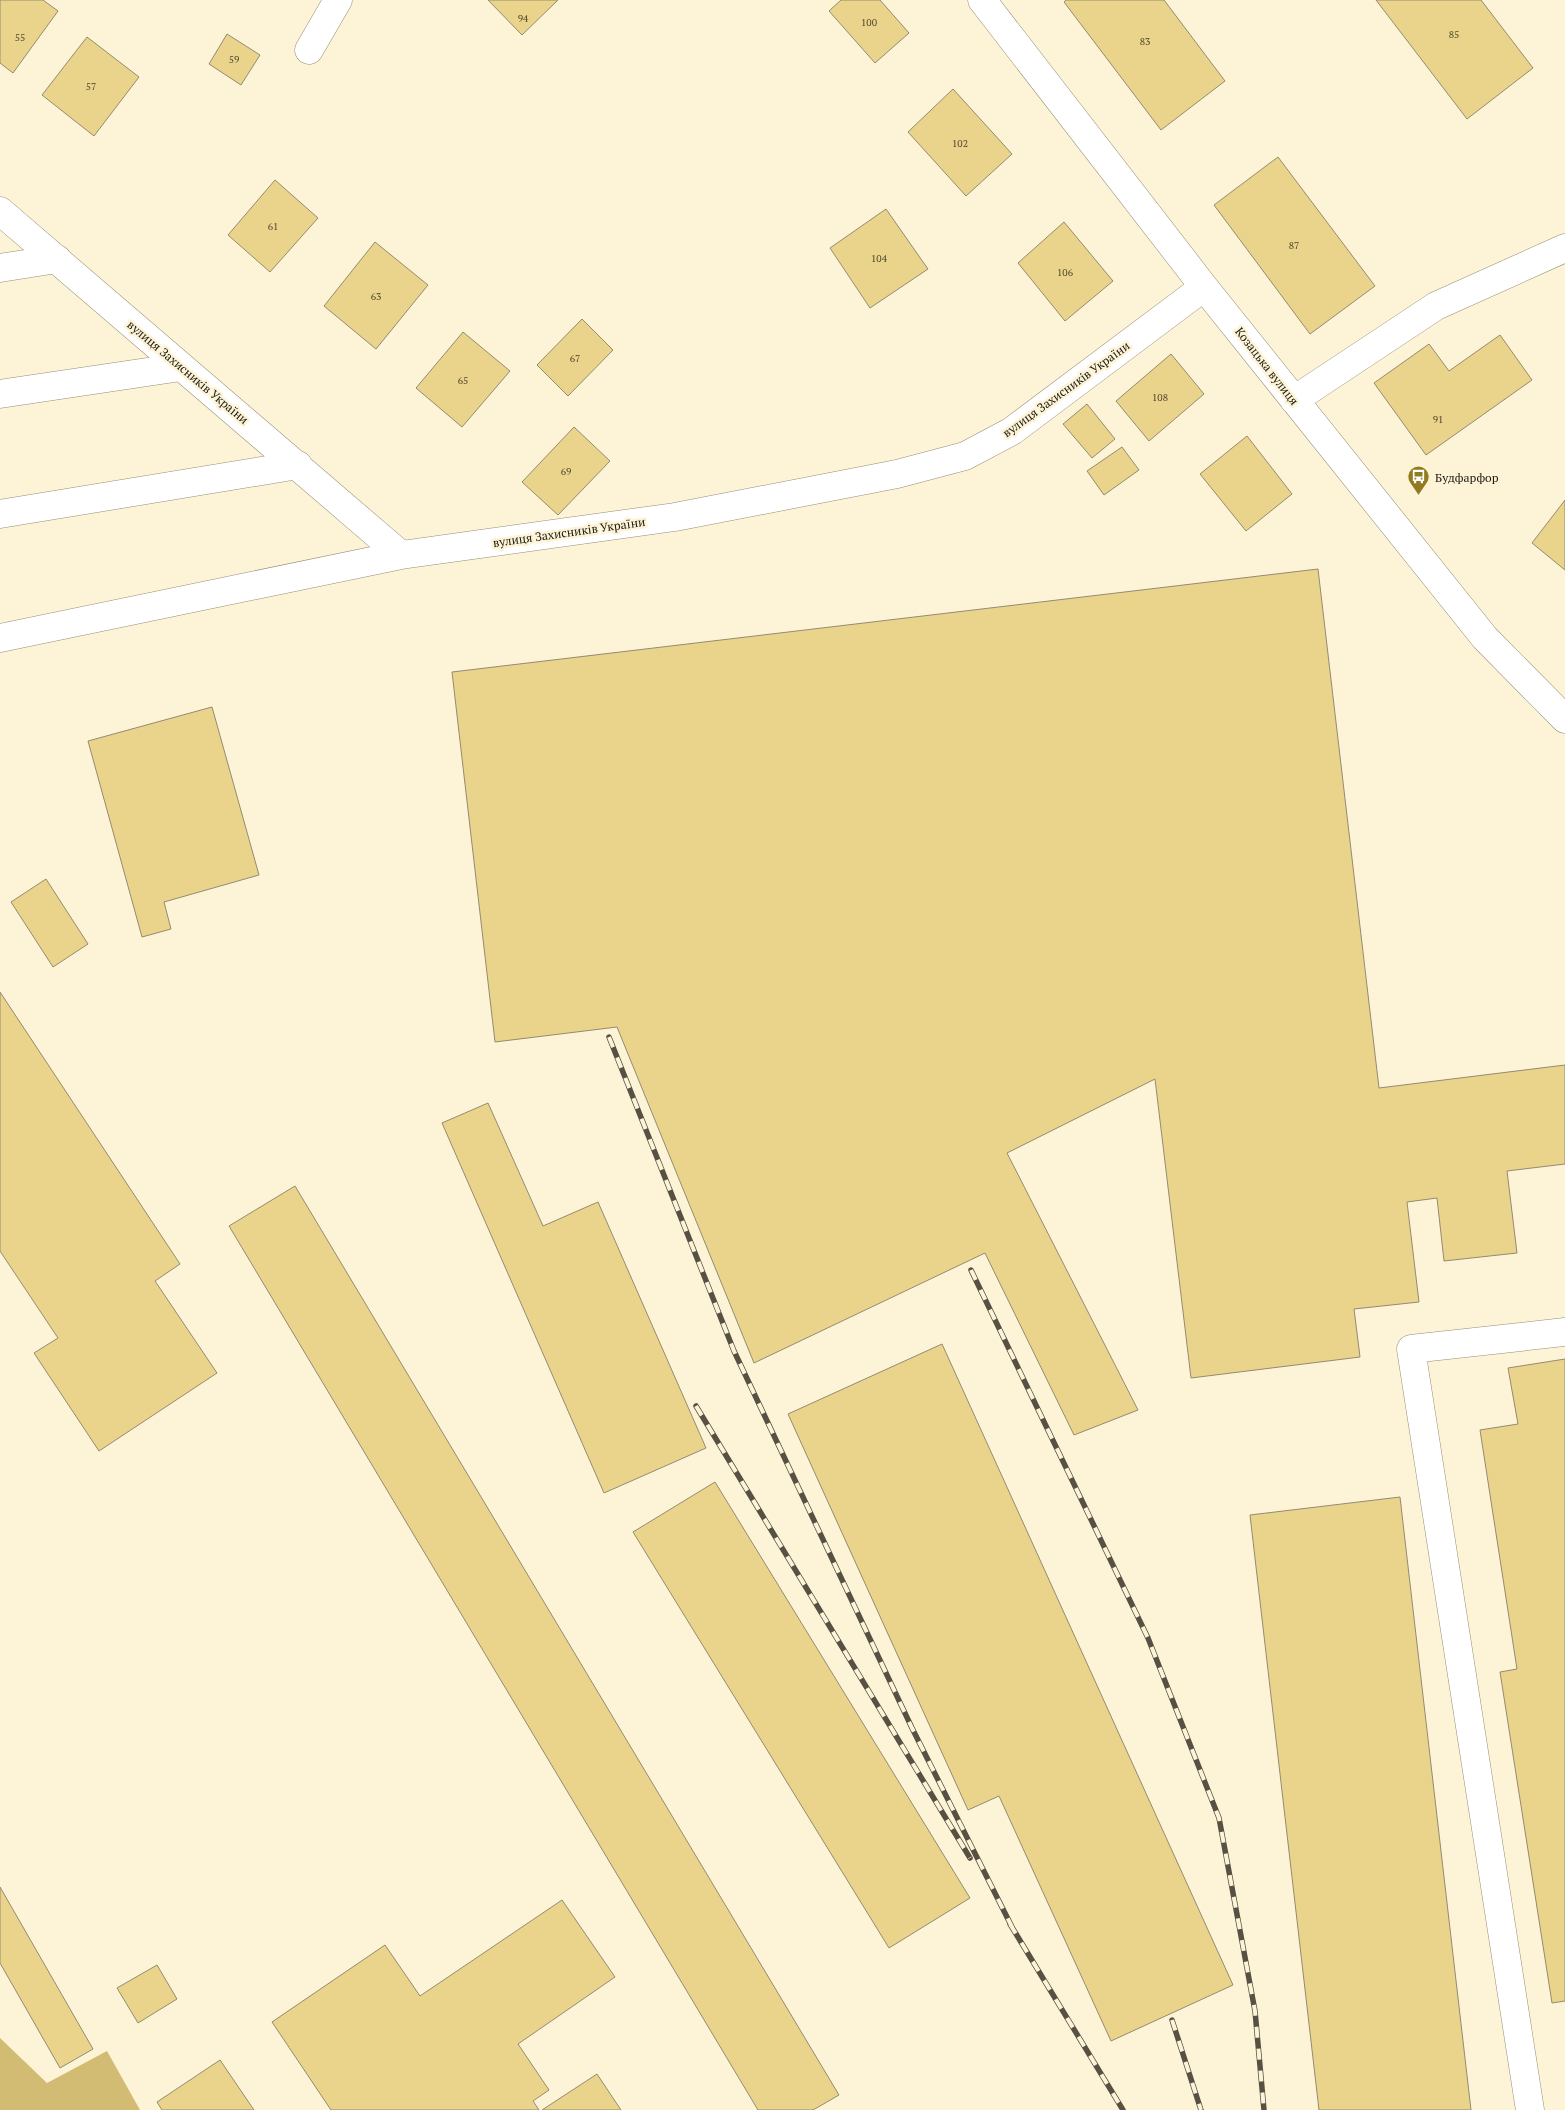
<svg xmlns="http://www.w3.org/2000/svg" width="1565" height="2110" viewBox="0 0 1565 2110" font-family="'PT Serif',serif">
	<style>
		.forest { fill: #d2bc74 }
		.building { fill: #ead48b; stroke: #938b71 }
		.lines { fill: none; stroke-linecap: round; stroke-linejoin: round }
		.minor-casing { stroke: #958e74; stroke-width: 29 }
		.minor { stroke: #fff; stroke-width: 28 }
		.rail-casing { stroke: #565142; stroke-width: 5.5 }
		.rail { stroke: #fdf4d8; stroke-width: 4; stroke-dasharray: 11; stroke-linecap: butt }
		.labels { text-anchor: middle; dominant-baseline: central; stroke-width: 5; stroke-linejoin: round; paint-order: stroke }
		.number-label { font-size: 10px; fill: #4f472d }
		.street-label { font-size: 12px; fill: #1b180e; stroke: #fdf4d8 }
		.poi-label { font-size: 12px; fill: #1b180e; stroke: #fdf4d8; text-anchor: start }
	</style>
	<rect width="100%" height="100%" fill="#fdf4d8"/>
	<path class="forest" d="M0,2038L47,2083L107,2051L140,2110H0Z"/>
	<path class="building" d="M0,0H43L58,11L13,73L0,63Z
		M488,0H558L522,35Z
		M841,0H880L909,33L875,63L829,11Z
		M1066,0H1164L1225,81L1161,130L1064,2Z
		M1376,0H1481L1533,68L1467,119Z
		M227,34L260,55L241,85L209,64Z
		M87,37L139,77L94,136L42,95Z
		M953,89L1012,154L966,196L908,132Z
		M1278,157L1375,286L1310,334L1214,205Z
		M275,180L318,218L270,272L228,235Z
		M886,209L928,269L870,308L830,248Z
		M1064,222L1113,281L1065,321L1018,263Z
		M375,242L428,285L376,349L324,306Z
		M582,319L613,350L568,396L537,365Z
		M463,332L510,371L462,427L416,388Z
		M1500,335L1532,380L1426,455L1374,383L1429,344L1449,371Z
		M1171,354L1204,394L1149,441L1116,401Z
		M1087,404L1115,439L1092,458L1063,424Z
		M574,427L610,461L558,515L522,482Z
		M1247,436L1292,494L1246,531L1200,474Z
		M1122,447L1139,470L1104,495L1087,471Z
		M1565,500V570L1532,543Z
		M1318,569L1379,1088L1565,1065V1164L1507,1171L1517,1253L1444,1261L1437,1198L1407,1202L1419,1302L1354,1309L1360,1357L1191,1378L1155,1079L1007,1153L1138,1410L1074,1435L985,1253L754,1363L617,1027L495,1042L452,672Z
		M212,707L259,875L164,902L171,929L142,937L88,741Z
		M46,879L88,944L53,967L11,902Z
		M0,992L180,1264L155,1281L217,1373L99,1451L34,1353L58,1338L0,1251Z
		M488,1103L543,1226L598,1202L706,1448L604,1493L442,1123Z
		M295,1186L839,2095L813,2110H758L229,1226Z
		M942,1344L1233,1985L1111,2041L999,1796L968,1810L788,1414Z
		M1565,1359V2001L1552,2003L1500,1672L1517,1669L1480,1430L1518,1424L1508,1368Z
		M715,1482L970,1898L889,1948L633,1532Z
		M1400,1497L1471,2110H1319L1250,1515Z
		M0,1887L93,2049L60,2068L0,1963Z
		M562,1900L615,1977L518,2044L549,2090L533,2101L539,2110H331L272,2022L385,1945L420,1996Z
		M157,1965L177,1999L138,2023L117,1988Z
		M220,2060L254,2110H162L157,2102Z
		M597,2074L621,2110H542Z"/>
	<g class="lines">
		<defs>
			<path id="minor" d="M982,0L1204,287L1485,638L1565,719
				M309,50L338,0
				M0,211L401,555
				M0,268L57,259
				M0,394L181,367
				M1294,400L1436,306L1565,248
				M0,514L298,465
				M0,638L401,555L675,517L897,474L965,456L1012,431L1204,287
				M1530,2110L1411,1349L1565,1332"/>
		</defs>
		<use href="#minor" class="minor-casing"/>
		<use href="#minor" class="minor"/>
		<defs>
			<path id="rail" d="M609,1037L734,1351L912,1728L1013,1929
				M971,1270L1148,1638L1219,1818L1255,2011L1264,2110
				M696,1406L970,1858
				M1010,1924L1123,2110
				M1172,2020L1201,2110"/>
		</defs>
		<use href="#rail" class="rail-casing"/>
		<use href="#rail" class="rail"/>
	</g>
	<defs>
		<symbol id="bus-pin" viewBox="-11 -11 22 30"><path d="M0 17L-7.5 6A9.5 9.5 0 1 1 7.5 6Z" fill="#917a20" stroke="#fdf4d8"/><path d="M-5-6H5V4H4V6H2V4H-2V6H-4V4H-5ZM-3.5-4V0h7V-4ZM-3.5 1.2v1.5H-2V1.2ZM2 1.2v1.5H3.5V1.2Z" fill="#fff"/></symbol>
	</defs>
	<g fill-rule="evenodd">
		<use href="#bus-pin" x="1406" y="464" width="25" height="34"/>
	</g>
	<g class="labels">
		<g class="number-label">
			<text x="523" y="18">94</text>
			<text x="869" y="22">100</text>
			<text x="1454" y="34">85</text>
			<text x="20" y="37">55</text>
			<text x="1145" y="41">83</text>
			<text x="234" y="59">59</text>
			<text x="91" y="86">57</text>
			<text x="960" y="143">102</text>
			<text x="273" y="226">61</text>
			<text x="1294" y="245">87</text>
			<text x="879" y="258">104</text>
			<text x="1065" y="272">106</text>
			<text x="376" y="296">63</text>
			<text x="575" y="358">67</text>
			<text x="463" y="380">65</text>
			<text x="1160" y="397">108</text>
			<text x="1438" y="419">91</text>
			<text x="566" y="471">69</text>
		</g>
		<g class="street-label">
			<text transform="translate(1267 366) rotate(52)">Козацька вулиця</text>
			<text transform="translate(188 372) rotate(40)">вулиця Захисників України</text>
			<text transform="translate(1066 389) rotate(-36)">вулиця Захисників України</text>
			<text transform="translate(569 532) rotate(-8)">вулиця Захисників України</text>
		</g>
		<g class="poi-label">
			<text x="1435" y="477">Будфарфор</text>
		</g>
	</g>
</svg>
